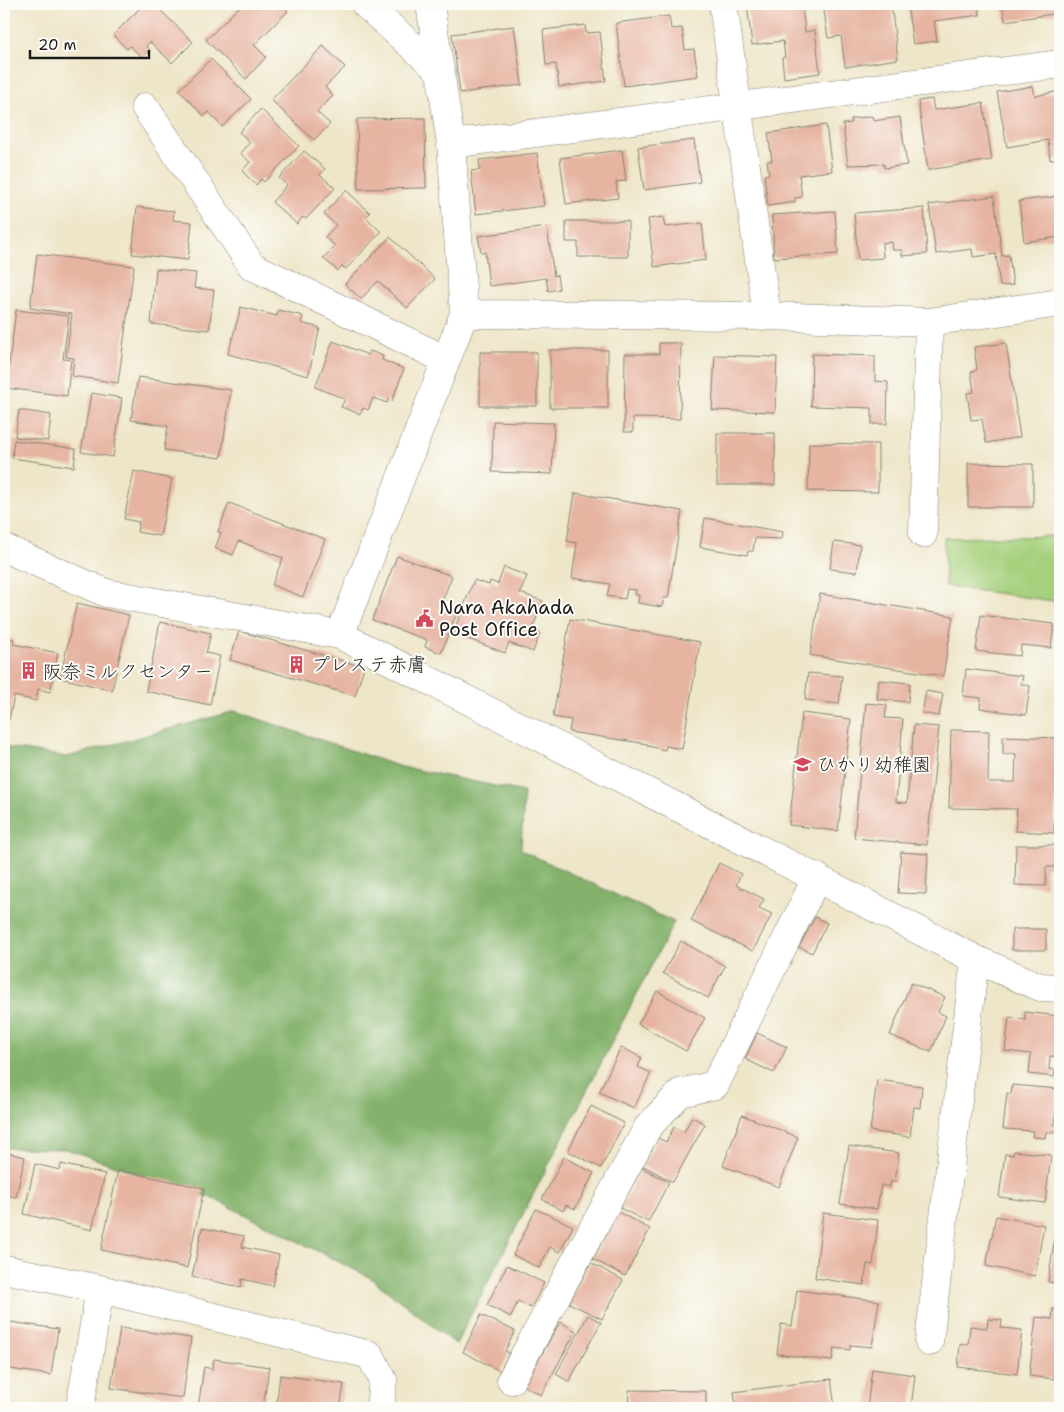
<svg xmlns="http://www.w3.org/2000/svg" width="1064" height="1412" viewBox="0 0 1064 1412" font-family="'Shantell Sans','Klee One',sans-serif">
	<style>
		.green { fill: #a5d07c; stroke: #60764c }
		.forest { fill: #84b26c; stroke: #506744 }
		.building { fill: #e6b4a1 }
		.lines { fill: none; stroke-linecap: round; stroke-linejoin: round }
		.minor-casing { stroke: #858172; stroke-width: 29 }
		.minor { stroke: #fff; stroke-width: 28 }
		.labels { text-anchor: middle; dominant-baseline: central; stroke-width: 4; stroke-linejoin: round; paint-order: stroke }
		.poi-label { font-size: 19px; fill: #1c1c1c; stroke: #fdfcf7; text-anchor: start }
	</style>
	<rect width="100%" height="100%" fill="#fdfcf7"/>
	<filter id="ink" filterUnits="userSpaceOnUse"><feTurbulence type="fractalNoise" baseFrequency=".02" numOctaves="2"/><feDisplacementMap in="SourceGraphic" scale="10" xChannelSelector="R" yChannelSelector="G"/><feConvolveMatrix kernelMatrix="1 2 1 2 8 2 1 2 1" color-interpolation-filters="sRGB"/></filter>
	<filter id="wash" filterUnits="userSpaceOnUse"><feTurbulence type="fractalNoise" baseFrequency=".0096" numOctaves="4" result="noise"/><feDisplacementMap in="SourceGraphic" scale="20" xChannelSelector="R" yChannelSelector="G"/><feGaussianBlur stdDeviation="1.12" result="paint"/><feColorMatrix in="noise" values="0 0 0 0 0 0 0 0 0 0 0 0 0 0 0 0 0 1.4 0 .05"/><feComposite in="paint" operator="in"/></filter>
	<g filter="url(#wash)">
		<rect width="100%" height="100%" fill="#eee6c9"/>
		<path class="green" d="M1060,536V602L945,586L944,538Z"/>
		<path class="forest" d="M235,711L398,766L524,792L521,850L674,922L456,1344L369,1277L214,1199L66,1149L4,1148V747L67,757Z"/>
		<g id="blocks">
			<path class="building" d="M144,4H154L193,42L172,63L150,42L146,46L150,50L142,57L130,46L127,49L113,35Z
				M242,4H281L288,11L254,45L266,57L246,79L206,40Z
				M747,4H780L781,7L802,5L805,32L815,30L820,73L784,78L782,58L785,57L783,41L752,45Z
				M823,4H891L898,59L845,67L841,36L828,38Z
				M907,4H978L980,15L934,21L937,41L913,44Z
				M1002,4H1059L1060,13L1005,21Z
				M669,16L671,29L682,28L685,50L694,49L698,76L624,86L616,23Z
				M585,25L586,33L600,32L606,81L559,87L556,64L546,65L543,30Z
				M514,26L522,85L460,93L452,34Z
				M323,46L345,67L325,87L333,96L317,112L330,124L314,140L271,100Z
				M211,59L251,99L222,127L209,112L204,116L179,90Z
				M1033,86L1035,96L1060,91V158L1050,160L1048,140L1007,147L997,92Z
				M932,99L934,110L983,103L992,160L928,170L918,101Z
				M261,109L299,146L264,182L261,179L256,185L242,171L250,162L240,153L250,142L239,132Z
				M872,116L873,121L900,117L907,165L884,168V164L848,165L843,124L851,123V119Z
				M425,118L426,188L358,189L357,119Z
				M826,125L832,171L799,175L802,197L795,198V202L768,206L764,175L769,174L767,161H772L768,133Z
				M694,140L700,182L644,190L638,147Z
				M622,150L626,181L616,182L618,198L566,204L560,158Z
				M304,151L325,169L320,175L335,188L306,219L303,217L297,224L272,202L287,185L279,178Z
				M537,153L544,206L476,214L471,171L480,170L479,160Z
				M346,190L370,213L366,217L381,232L346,269L342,266L338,271L323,258L335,246L325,237L336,225L324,214Z
				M994,196L1002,256L1009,255L1013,285L1000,286L996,254L973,257L972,249L936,254L929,205Z
				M1060,196V237L1024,242L1019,201Z
				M137,207L174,211L173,220L192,222L188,260L132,254Z
				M924,208L927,254L902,256V250H893L892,242L882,243L883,258L858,260L854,213Z
				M835,211L838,254L774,258L772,215Z
				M663,217L665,227L702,223L706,260L654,267L648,219Z
				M566,221H628V257H578V242H566Z
				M547,227L554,276L557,275L559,289L548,291L546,278L489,286L485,252H481L478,236Z
				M390,237L435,279L407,308L378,281L361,299L345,284Z
				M37,254L134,266L118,383L72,376L74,358L66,357L72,314L30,308Z
				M156,269L196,273L194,288L214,290L209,330L151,324Z
				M241,307L277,316L278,310L303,316L301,323L320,328L308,376L228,354Z
				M16,310L69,316L63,359L71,360L67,396L6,388Z
				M333,341L368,355L370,351L383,356L382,360L404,369L392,401L388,399L387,403L373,398L368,410L363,408L360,414L341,407L345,399L315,387Z
				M659,343H681L680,419L633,418V432H624L625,354H659Z
				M1006,343L1020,437L986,443L982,419L971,420L967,393L974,392L971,372L977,370L974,347Z
				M550,350H608V408H550Z
				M480,352H537V406H480Z
				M4,353L7,354L5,370H4Z
				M812,354L875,356V381L888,382L887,424H872V408L811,406Z
				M715,355L777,357L775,412L712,410Z
				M138,377L231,390L221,458L164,450L168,426L131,420Z
				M91,393L122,398L113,457L81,452Z
				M19,410L51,415L48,441L15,437Z
				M493,421L554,423L552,474L492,472Z
				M717,433H775V485H717Z
				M14,440L76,449L74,467L12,458Z
				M809,443L878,444V492L808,491Z
				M968,463L1033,464V507H968Z
				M134,471L172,479L160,536L137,532L139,522L124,519Z
				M575,493L682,511L668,598H664L662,607L638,603L639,595H635L636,590L627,589L625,599L607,596L610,584L572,578L577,543L567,541Z
				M229,503L325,539L303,597L272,585L283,558L239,541L233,555L215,548L221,533L218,532Z
				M705,518L783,532L782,539L755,538L753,551H748L747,555L700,547Z
				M834,542L860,545L857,572L830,569Z
				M397,556L452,576L439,609L456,615L441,653L425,647L427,640L372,620Z
				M504,567L527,576L520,593L543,601L532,630L540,633L533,652L509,643L505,653L453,633L474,580L489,585L490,581L498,584Z
				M820,594L953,616L943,676L810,655Z
				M77,603L129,615L112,690L60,678Z
				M981,615L1054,624L1051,648L1021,645L1020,656L976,651Z
				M570,619L700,642L682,749L666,746L665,750L648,746V744L569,732L571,720L553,717Z
				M160,622L211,633L206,653L220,656L210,705L146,691Z
				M239,631L364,667L355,696L230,660Z
				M4,637L14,639L13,644L58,653L50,692L38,689L36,701L14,696L9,720L4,719Z
				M966,669L1023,676L1021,684L1030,686L1026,715L980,708L981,698L963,696Z
				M808,673L842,676L839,704L805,700Z
				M879,680L910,683L908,702L877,699Z
				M926,691L943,694L939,716L922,713Z
				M866,703L887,705L885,718L903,719L896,802L907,803L914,725L939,727L927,845L854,838Z
				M802,713L851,719L838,831L789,825Z
				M951,730L989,731L988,782H1015L1016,754H1003V736L1058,738L1060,792L1056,791L1054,833L1015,831L1017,809L949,808Z
				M1016,845H1060V867H1046V886L1015,885Z
				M901,852L928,854L926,894L898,893Z
				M719,863L741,874L736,885L764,899L759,908L772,914L753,951L691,921Z
				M815,917L827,923L812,953L799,947Z
				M1012,929H1046V950H1012Z
				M681,941L725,966L708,998L663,973Z
				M911,983L945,997L938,1012L946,1016L931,1052L890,1035Z
				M657,991L705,1018L686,1051L638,1024Z
				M1025,1012L1060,1016V1057L1050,1056L1049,1069L1055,1070L1054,1077L1029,1074L1031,1054L1005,1051L1009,1017L1025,1020Z
				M757,1033L787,1047L774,1073L745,1059Z
				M621,1047L642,1058L638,1067L651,1073L634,1108L599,1092Z
				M877,1080L922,1086L920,1108L914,1107L910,1137L870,1131Z
				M1012,1085L1058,1089L1054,1133L1046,1132L1045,1138L1032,1137L1033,1131L1003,1129L1007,1093L1011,1094Z
				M591,1106L624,1123L601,1168L568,1151Z
				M742,1115L798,1137L779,1187L723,1166Z
				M692,1117L705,1124L673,1182L643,1166L658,1138L666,1142L674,1127L684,1132Z
				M849,1146L899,1153L895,1182L891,1181L890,1187L881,1185L877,1209L840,1204Z
				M1014,1151L1051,1155L1045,1203L999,1197L1005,1154L1013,1155Z
				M8,1153L25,1157L16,1197L4,1195V1155Z
				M564,1157L594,1173L575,1209L566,1205L563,1211L542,1199Z
				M35,1164L60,1170L61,1164L105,1174L92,1230L24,1214Z
				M642,1168L669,1182L648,1222L620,1208Z
				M118,1170L204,1188L187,1268L101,1250Z
				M536,1209L573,1226L560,1252L550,1247L539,1268L513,1255Z
				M618,1212L650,1229L625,1276L593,1259Z
				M823,1213L878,1220L873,1265L867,1264L864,1285L815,1278Z
				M996,1216L1044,1225L1035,1276L986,1266Z
				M1058,1216L1060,1217V1284L1048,1282Z
				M202,1228L244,1236L242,1247L279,1255L273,1286L242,1279L241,1287L192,1277Z
				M591,1263L623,1280L602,1319L569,1303Z
				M507,1265L544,1283L531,1308L518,1301L511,1317L487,1305Z
				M797,1290L879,1301L872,1347L850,1345V1350L834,1348L832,1361L777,1354L781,1324L792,1326Z
				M1053,1309L1060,1310V1355L1057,1354L1054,1379L1029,1376L1036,1317L1052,1319Z
				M481,1315L515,1331L505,1351L509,1353L500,1371L463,1352Z
				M588,1315L601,1322L569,1382L556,1374Z
				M988,1319L1002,1320L1001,1328L1022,1330L1017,1374L958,1367L960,1344L968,1345L970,1326L987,1328Z
				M4,1321L58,1329L51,1375L4,1368Z
				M560,1322L576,1331L541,1395L524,1386Z
				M120,1328L191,1338L183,1398L111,1388Z
				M214,1359L269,1367L263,1408H198L204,1367L212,1369Z
				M872,1369L915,1375L911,1408H867Z
				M280,1375L344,1384L340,1408H276Z
				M831,1379L835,1408H736L734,1392Z
				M629,1390L706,1391V1408H628Z"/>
		</g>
	</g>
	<g filter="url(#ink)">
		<use href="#blocks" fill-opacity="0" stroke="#858172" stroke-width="1"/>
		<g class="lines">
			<defs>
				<path id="minor" d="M365,4L441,72
					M723,4L767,316
					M145,107L252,266L446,360
					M451,144L1060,64
					M464,314L767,316L929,322L1060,303
					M923,534L929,322
					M4,548L106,593L340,635L975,959L1040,987L1060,988
					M340,635L464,314L451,144L430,4
					M4,1269L100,1289L370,1355L383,1380L380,1408
					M929,1342L975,959
					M511,1380L648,1127L680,1093L715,1085L817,877
					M80,1408L100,1289"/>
			</defs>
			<use href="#minor" class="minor-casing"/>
			<use href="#minor" class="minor"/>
		</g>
	</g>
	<defs>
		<symbol id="civic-bare" viewBox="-9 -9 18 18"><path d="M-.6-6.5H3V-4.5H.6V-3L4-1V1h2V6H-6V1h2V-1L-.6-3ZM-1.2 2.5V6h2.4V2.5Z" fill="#d1495b" stroke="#fdfcf7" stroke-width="2.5" paint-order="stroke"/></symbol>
		<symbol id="building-bare" viewBox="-9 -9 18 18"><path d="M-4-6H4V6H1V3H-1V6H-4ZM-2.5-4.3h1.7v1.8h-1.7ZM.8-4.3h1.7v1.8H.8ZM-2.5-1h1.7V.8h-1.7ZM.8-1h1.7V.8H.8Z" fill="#d1495b" stroke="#fdfcf7" stroke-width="2.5" paint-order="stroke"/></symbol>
		<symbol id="school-bare" viewBox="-9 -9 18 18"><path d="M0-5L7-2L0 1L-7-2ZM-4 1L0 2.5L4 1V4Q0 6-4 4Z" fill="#d1495b" stroke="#fdfcf7" stroke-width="2.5" paint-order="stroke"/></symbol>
	</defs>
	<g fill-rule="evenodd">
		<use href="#civic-bare" x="412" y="606" width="25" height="25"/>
		<use href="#building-bare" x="284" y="652" width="25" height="25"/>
		<use href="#building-bare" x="16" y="658" width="25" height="25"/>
		<use href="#school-bare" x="790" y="752" width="25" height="25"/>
	</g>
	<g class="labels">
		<g class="poi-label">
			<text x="439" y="607">Nara Akahada<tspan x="439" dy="22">Post Office</tspan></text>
			<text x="311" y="664">プレステ赤膚</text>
			<text x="43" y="671">阪奈ミルクセンター</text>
			<text x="817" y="764">ひかり幼稚園</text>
		</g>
	</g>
	<rect width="1064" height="1412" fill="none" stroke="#fdfcf7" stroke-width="20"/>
	<path d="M30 50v8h119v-8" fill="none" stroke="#1c1c1c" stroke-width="2.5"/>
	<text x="38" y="50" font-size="15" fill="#1c1c1c" stroke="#fdfcf7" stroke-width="4" paint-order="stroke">20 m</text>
</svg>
